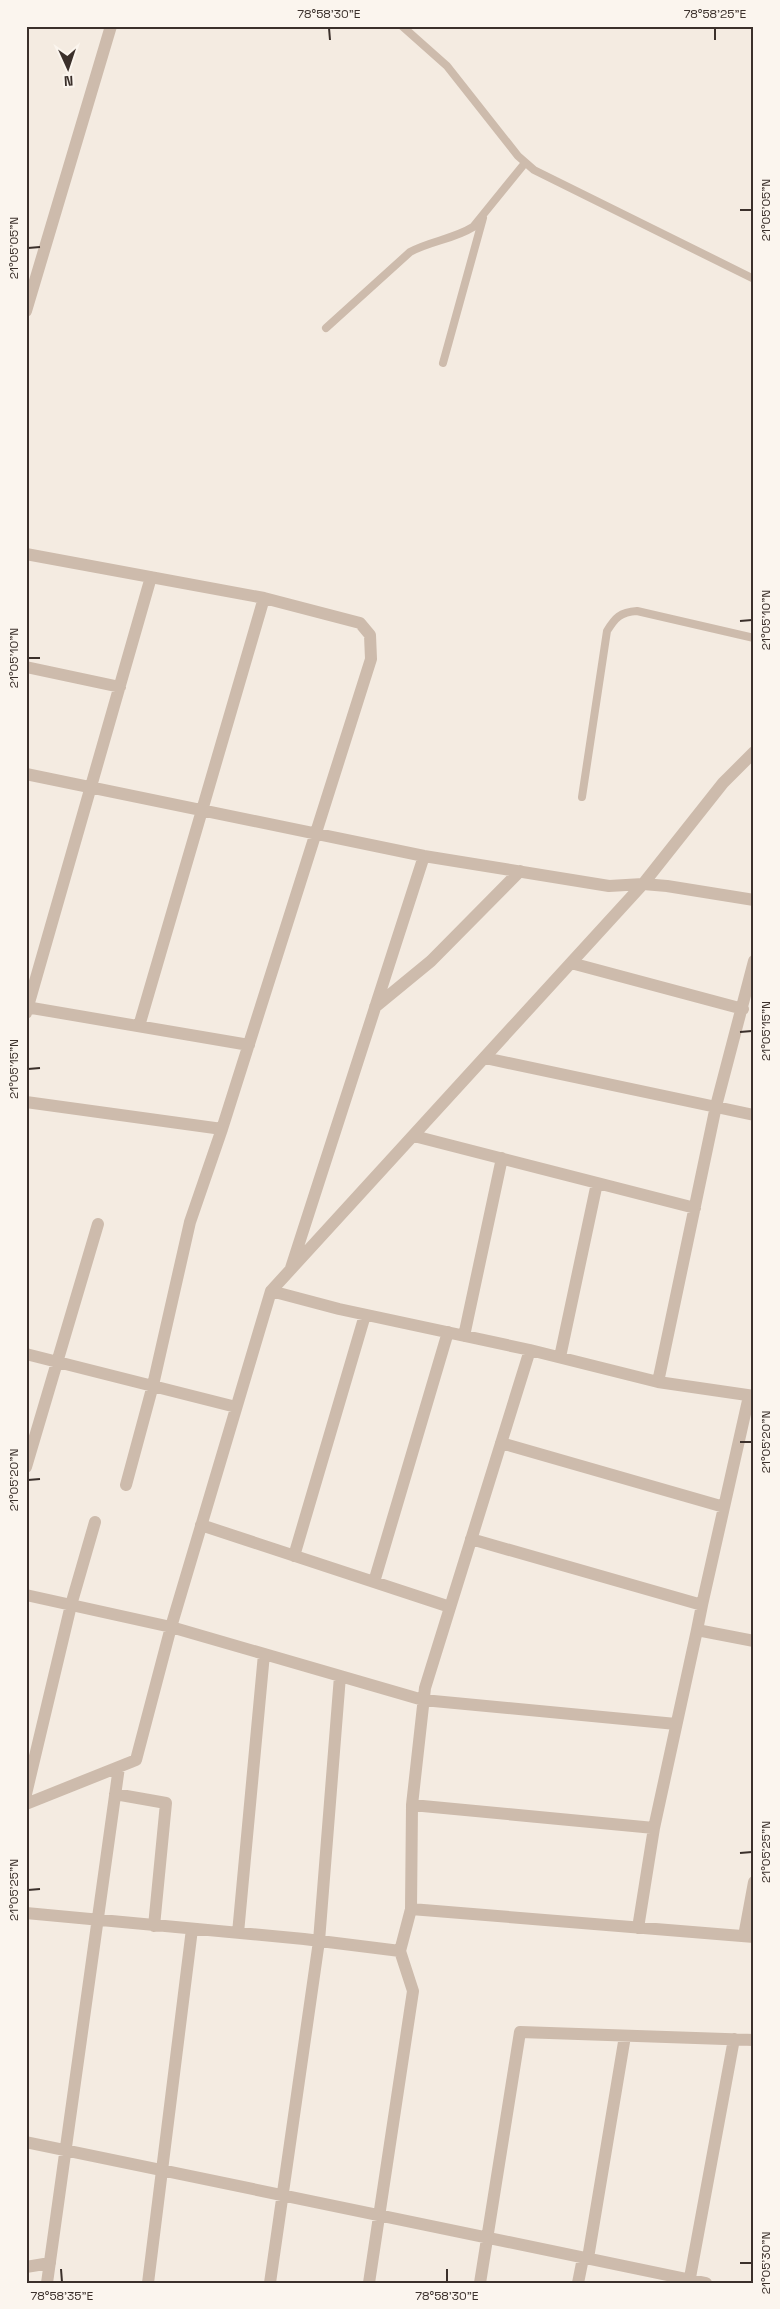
<svg xmlns="http://www.w3.org/2000/svg" width="780" height="2309" viewBox="0 0 780 2309" font-family="'Space Grotesk',sans-serif">
	<style>
		.lines { fill: none; stroke-linecap: round; stroke-linejoin: round }
		.service { stroke: #cdbbac; stroke-width: 8 }
		.minor { stroke: #cdbbac; stroke-width: 12 }
		.ticks { fill: none; stroke: #3b302b; stroke-width: 2 }
		.neatline { fill: none; stroke: #3b302b; stroke-width: 2 }
		.ticks-label { font-size: 12px; text-anchor: middle; fill: #3b302b }
	</style>
	<rect width="100%" height="100%" fill="#f4ebe1"/>
	<g class="lines">
		<path class="service" d="M402,26L447,66L518,156L534,170L754,279
			M326,328L410,252C430,241 454,239 473,227L525,163
			M443,363L483,218
			M582,797L607,631C615,618 620,612 637,611L754,638"/>
		<path class="minor" d="M26,311L111,26
			M26,554L264,598L360,623L370,635L371,659L222,1129
			M26,667L120,687
			M26,774L424,856L609,886L643,884L667,886L754,900
			M571,963L743,1009
			M26,1007L249,1045
			M375,1007L431,961L520,871
			M26,1013L151,577
			M139,1026L264,598
			M485,1058L754,1115
			M26,1102L222,1129L190,1222L153,1385L126,1485
			M414,1136L695,1208
			M291,1268L424,856
			M271,1291L339,1309L530,1350L658,1382L754,1396
			M464,1336L502,1158
			M530,1350L425,1688L412,1805L411,1909L754,1937
			M26,1354L236,1407
			M560,1357L597,1183
			M658,1382L716,1106L754,961
			M501,1443L724,1507
			M26,1467L98,1224
			M201,1525L450,1607
			M471,1539L702,1605L697,1630L754,1641
			M294,1556L365,1315
			M374,1582L448,1332
			M26,1595L171,1627L423,1700L676,1724
			M702,1605L749,1396
			M26,1794L71,1605L95,1522
			M115,1794L166,1803L154,1926
			M26,1804L136,1760L171,1627L271,1291L643,884L723,783L754,752
			M412,1805L654,1828
			M26,1913L304,1939L400,1951L413,1991L369,2283
			M638,1928L654,1828L697,1630
			M238,1933L264,1654
			M744,1936L754,1882
			M400,1951L411,1909
			M26,2142L706,2283
			M588,2258L625,2036
			M26,2267L50,2263
			M47,2283L119,1767
			M148,2283L192,1929
			M270,2283L319,1941L340,1676
			M480,2283L520,2032L754,2040
			M578,2283L583,2258
			M689,2283L734,2039"/>
	</g>
	<path class="ticks" d="M329,28L330,40M715,28V40M740,210H752M28,248L40,247M740,621L752,620M28,658H40M740,1032L752,1031M28,1069L40,1068M740,1442H752M28,1480L40,1479M740,1853L752,1852M28,1890L40,1889M740,2263H752M61,2269L62,2282M447,2269V2282"/>
	<rect width="780" height="2309" fill="none" stroke="#fbf5ee" stroke-width="55"/>
	<g transform="translate(68 68) rotate(177)" stroke="#fbf5ee" stroke-width="4" paint-order="stroke">
	<path d="M0-4L9 19L0 12L-9 19Z" fill="#3b302b"/>
	<text y="-8" font-size="14" font-weight="bold" text-anchor="middle" fill="#3b302b">N</text>
	</g>
	<rect x="28" y="28" width="724" height="2254" class="neatline"/>
	<g class="ticks-label">
		<text x="329" y="18">78°58'30"E</text>
		<text x="715" y="18">78°58'25"E</text>
		<text transform="translate(766 210) rotate(-90)" y="4">21°05'05"N</text>
		<text transform="translate(14 248) rotate(-90)" y="4">21°05'05"N</text>
		<text transform="translate(766 620) rotate(-90)" y="4">21°05'10"N</text>
		<text transform="translate(14 658) rotate(-90)" y="4">21°05'10"N</text>
		<text transform="translate(766 1031) rotate(-90)" y="4">21°05'15"N</text>
		<text transform="translate(14 1069) rotate(-90)" y="4">21°05'15"N</text>
		<text transform="translate(766 1442) rotate(-90)" y="4">21°05'20"N</text>
		<text transform="translate(14 1480) rotate(-90)" y="4">21°05'20"N</text>
		<text transform="translate(766 1852) rotate(-90)" y="4">21°05'25"N</text>
		<text transform="translate(14 1890) rotate(-90)" y="4">21°05'25"N</text>
		<text transform="translate(766 2263) rotate(-90)" y="4">21°05'30"N</text>
		<text x="62" y="2300">78°58'35"E</text>
		<text x="447" y="2300">78°58'30"E</text>
	</g>
</svg>
